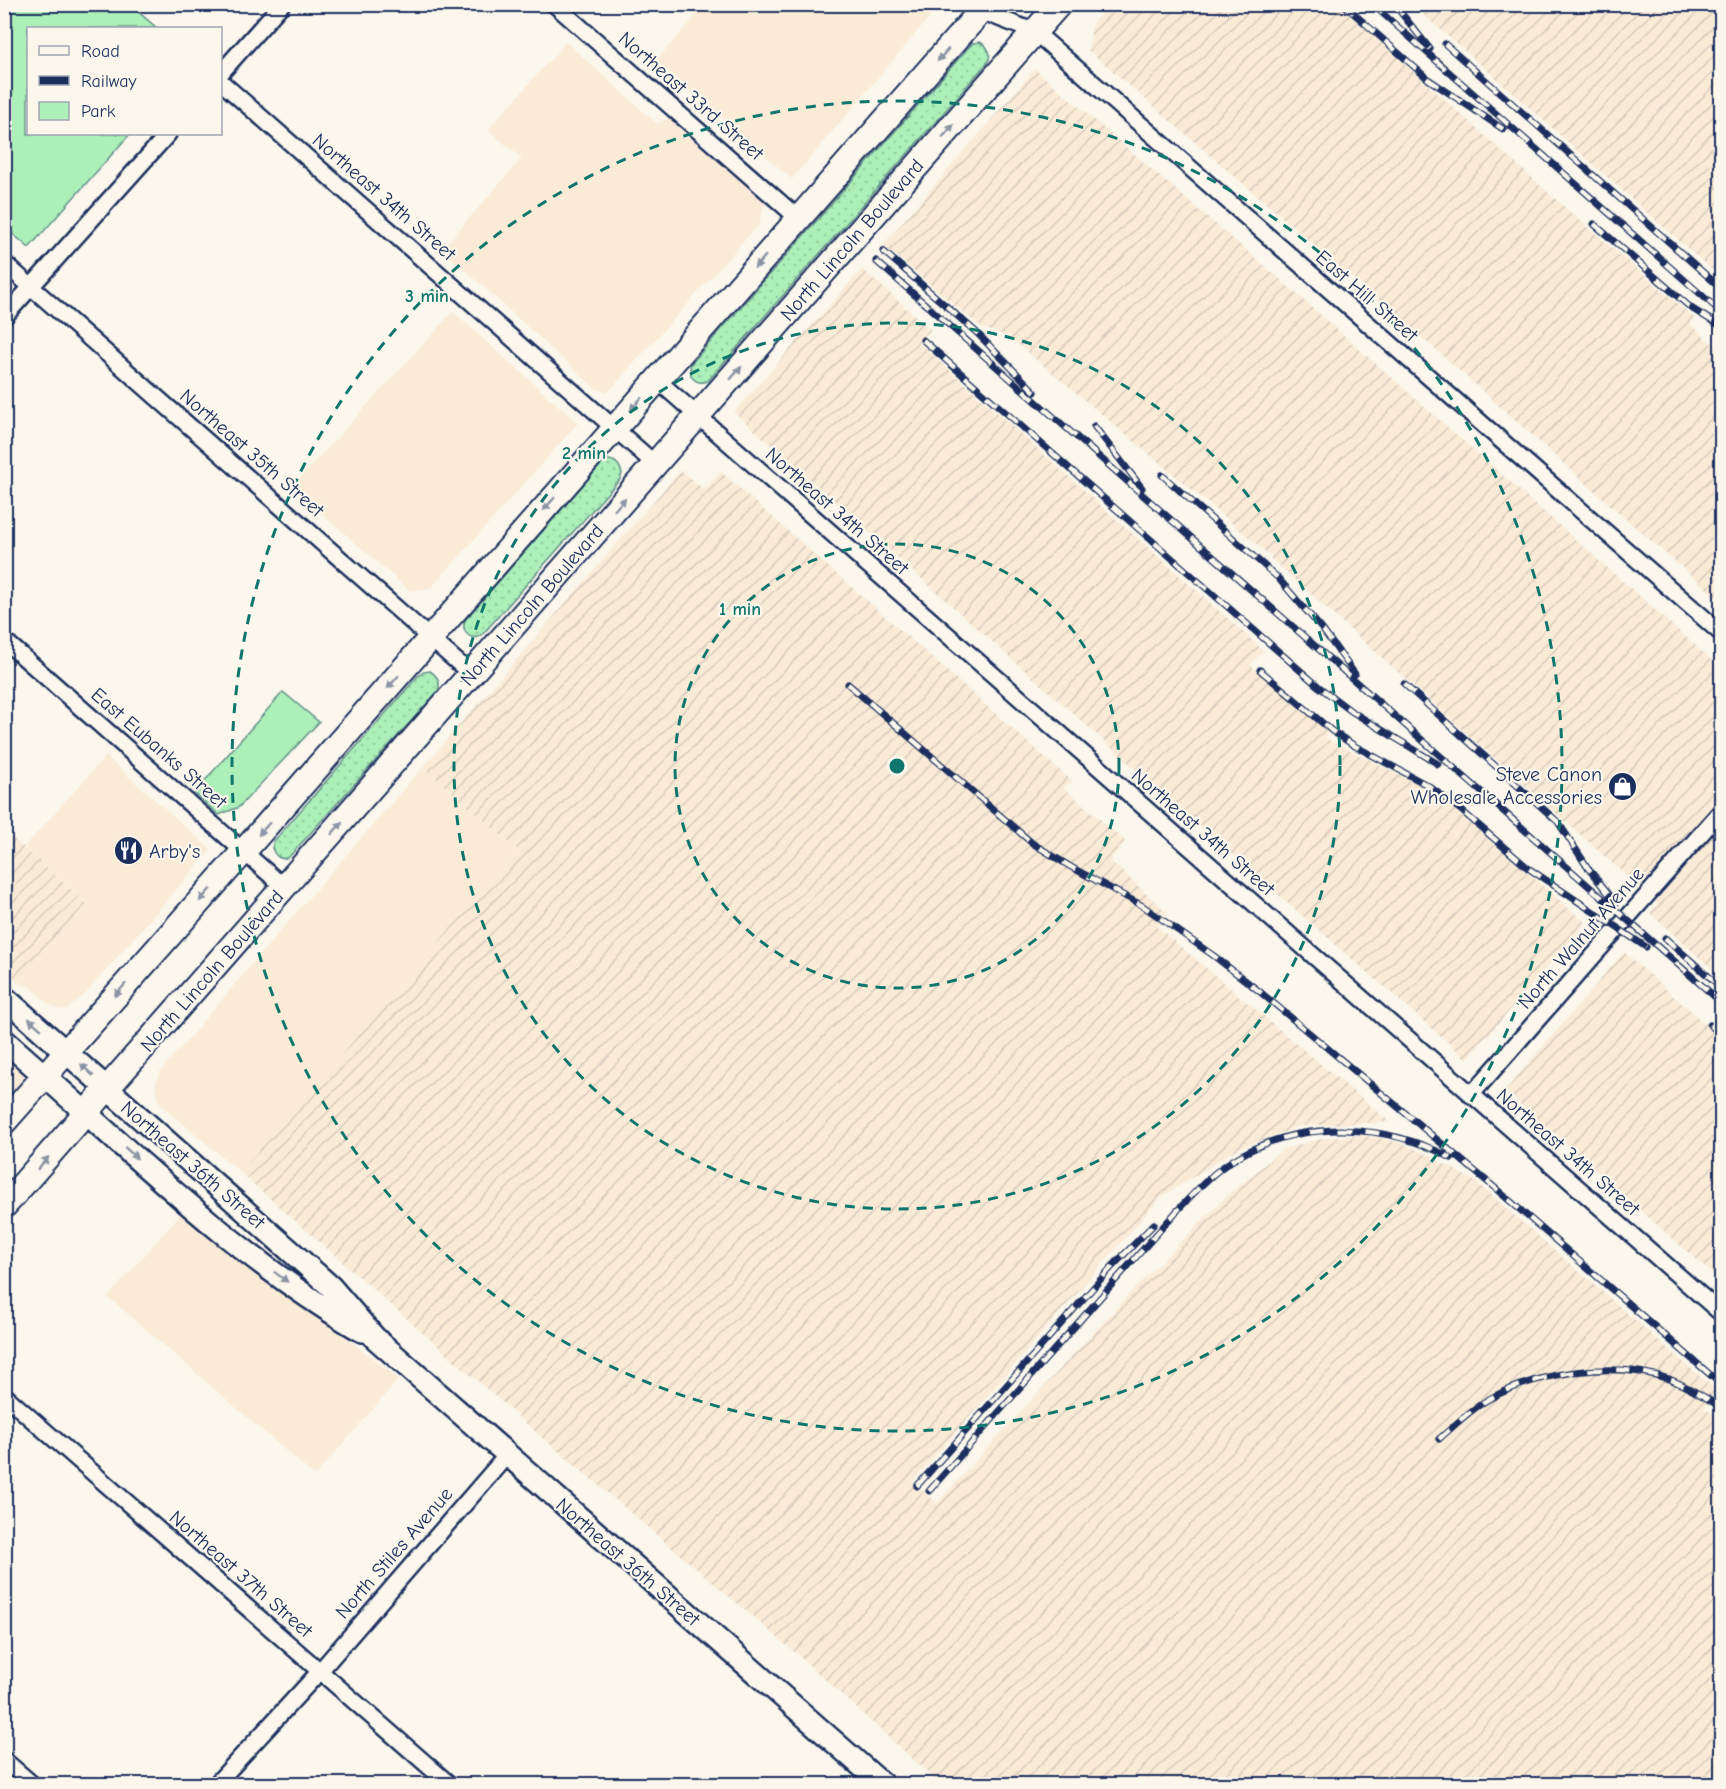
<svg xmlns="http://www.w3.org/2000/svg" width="1726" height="1789" viewBox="0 0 1726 1789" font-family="'Comic Neue',sans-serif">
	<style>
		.built { fill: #faebd7 }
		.industrial { fill: url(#industrial-furrows) }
		.grass { fill: url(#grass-dots); stroke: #648f8b; stroke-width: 1.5 }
		.park { fill: #acefb8; stroke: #648f8b; stroke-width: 1.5 }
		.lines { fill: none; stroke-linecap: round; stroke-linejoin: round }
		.minor-casing { stroke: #1b2f5e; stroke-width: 20 }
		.secondary-casing { stroke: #1b2f5e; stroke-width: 26 }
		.primary-casing { stroke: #1b2f5e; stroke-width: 28 }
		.minor { stroke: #fbf7ec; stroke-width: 15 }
		.secondary { stroke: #fbf7ec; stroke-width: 21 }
		.primary { stroke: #fbf7ec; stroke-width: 24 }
		.rail-casing { stroke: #1b2f5e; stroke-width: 7 }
		.rail { stroke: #fbf7ec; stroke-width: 4.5; stroke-dasharray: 14; stroke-linecap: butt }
		.oneway { fill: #8b93a5 }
		.ring { fill: none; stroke: #0f766e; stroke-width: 3; stroke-dasharray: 10 8 }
		.labels { text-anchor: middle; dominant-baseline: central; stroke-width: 4.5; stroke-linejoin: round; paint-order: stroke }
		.street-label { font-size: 20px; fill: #1b2f5e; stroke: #fbf7ec }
		.poi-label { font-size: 20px; fill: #1b2f5e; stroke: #fbf7ec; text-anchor: end }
		.centre { fill: #0f766e; stroke: #fbf7ec; stroke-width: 3 }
		.ring-label { font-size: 18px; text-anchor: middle; font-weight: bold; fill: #0f766e; stroke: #fbf7ec; stroke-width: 4.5; stroke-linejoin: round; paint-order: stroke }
	</style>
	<defs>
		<pattern id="industrial-furrows" width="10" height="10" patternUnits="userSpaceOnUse" patternTransform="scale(1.5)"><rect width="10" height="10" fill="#faebd7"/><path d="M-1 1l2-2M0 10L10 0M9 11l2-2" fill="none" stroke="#d6cabb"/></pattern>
		<pattern id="grass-dots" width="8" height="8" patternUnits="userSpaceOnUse" patternTransform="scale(1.5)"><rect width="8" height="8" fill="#acefb8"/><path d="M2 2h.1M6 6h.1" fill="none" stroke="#93cda1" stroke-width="1.8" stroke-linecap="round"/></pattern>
	</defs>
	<rect width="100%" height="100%" fill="#fbf7ec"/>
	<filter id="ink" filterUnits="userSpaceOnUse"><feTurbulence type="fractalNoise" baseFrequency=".0167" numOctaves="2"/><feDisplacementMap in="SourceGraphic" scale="12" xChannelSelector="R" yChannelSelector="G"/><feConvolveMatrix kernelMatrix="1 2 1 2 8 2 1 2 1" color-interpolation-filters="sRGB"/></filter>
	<g filter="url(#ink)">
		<path class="built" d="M941,4L792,179L656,61L705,5Z
			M566,42L657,124L669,118L767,203L763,207L760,223L608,392L596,389L442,249L522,158L488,130Z
			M453,312L578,423L431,588L410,591L292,487Z
			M106,756L211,850L86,993L68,1009L60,1010L47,1003L32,988L19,983L88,904L24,847Z
			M423,767L518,850L240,1172L160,1104L155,1085L160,1072L294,915Z
			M5,1029L44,1064L5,1109Z
			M184,1210L399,1379L315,1476L108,1297Z"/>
		<path class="industrial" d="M1109,5H1339L1569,211L1694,318L1689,323L1721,352V601L1635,527L1443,356L1088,50L1093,22Z
			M1412,5H1721V278L1472,57Z
			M1035,69L1283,282L1721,668V977L1650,913L1658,904L1270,558L1271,556L1008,336L982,328L883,245Z
			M862,269L931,330L918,342L1264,651L1250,665L1328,732L1325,738L1432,791L1586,923L1467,1059L1229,852L734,412Z
			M681,470L704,490L721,472L1073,782L1063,787L1125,841L1110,861L1167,912L1157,927L1390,1122L1300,1126L1237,1149L1161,1197L912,1482L937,1503L1130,1293L1225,1198L1283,1149L1325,1138L1363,1135L1401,1143L1431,1156L1477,1183L1716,1390L1704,1409L1722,1418L1721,1784H940L798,1655L538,1434L240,1172L518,850L423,767Z
			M4,830L88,904L19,983L5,971Z
			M1624,952L1721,1038V1281L1505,1091Z"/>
		<path class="grass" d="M980,42C989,47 992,53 988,62L708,381C700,384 696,382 691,376L690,365L968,48L973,43Z
			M605,460C615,459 620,464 622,474L620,479L481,636C469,641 461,631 465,620Z
			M430,671C438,676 441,682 438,691L289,857C280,861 275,856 272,848L274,841L418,676L424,672Z"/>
		<path class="park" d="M5,4L130,5L157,28H28V134H130L29,248L5,227Z
			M283,692L319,722L239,807L219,815L194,793Z"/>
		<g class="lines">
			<defs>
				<path id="minor" d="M554,4L799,219
					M976,6L981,11L1035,32L1722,634
					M220,74L282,4
					M220,81L655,464
					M4,263L471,674
					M4,317L168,134
					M657,380L1722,1314
					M4,640L285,888
					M1471,1095L1722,810
					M4,1395L449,1784
					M4,1760L32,1784
					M216,1784L320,1671L507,1455"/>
				<path id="secondary" d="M4,997L331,1287L375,1338L882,1784
					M4,1040C120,1140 229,1254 362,1331"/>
				<path id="primary" d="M4,1122L244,851L987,4
					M4,1206L1059,4"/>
			</defs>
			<use href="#minor" class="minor-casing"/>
			<use href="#secondary" class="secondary-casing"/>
			<use href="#primary" class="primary-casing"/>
			<use href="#minor" class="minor"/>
			<use href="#secondary" class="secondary"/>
			<use href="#primary" class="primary"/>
			<defs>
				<path id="rail" d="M1343,4L1428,79L1503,129
					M1372,4L1722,313
					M1394,4L1430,49
					M1445,44L1722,289
					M1594,224L1691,308L1722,327
					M883,251L976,332L1035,392
					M876,261L1722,1003
					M923,340L1318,686L1351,711L1438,764
					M1094,426L1142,488
					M1162,475L1278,578L1322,629L1355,674
					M1260,670L1332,731L1355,746L1429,786L1462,811L1528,868L1646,947
					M848,684L1032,843L1071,867L1143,906L1214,956L1259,991L1495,1188L1722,1385
					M1404,684L1558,822L1588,868L1616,903
					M1665,938L1722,988
					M1710,1025L1722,1035
					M1439,1439C1455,1425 1471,1409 1489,1399C1539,1372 1614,1360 1669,1379C1687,1386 1705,1397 1722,1408
					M917,1486L1109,1270L1154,1224
					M929,1491L1176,1212C1195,1192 1213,1171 1238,1157C1302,1119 1387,1123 1451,1158"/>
			</defs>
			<use href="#rail" class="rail-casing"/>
			<use href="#rail" class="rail"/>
		</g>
		<defs><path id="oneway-solid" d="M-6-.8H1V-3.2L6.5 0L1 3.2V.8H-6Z" transform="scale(1.5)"/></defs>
		<g class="oneway">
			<use href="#oneway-solid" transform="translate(943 55) rotate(131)"/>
			<use href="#oneway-solid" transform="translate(948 131) rotate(-49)"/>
			<use href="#oneway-solid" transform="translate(760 262) rotate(131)"/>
			<use href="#oneway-solid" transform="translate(736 373) rotate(-49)"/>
			<use href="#oneway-solid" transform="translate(636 404) rotate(131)"/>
			<use href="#oneway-solid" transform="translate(549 504) rotate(131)"/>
			<use href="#oneway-solid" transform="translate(620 504) rotate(-49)"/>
			<use href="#oneway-solid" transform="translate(393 682) rotate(131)"/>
			<use href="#oneway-solid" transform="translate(337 828) rotate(-49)"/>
			<use href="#oneway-solid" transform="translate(264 829) rotate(131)"/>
			<use href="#oneway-solid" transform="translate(205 895) rotate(132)"/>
			<use href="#oneway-solid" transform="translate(120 990) rotate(132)"/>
			<use href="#oneway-solid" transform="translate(35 1024) rotate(-139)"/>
			<use href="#oneway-solid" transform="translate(87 1070) rotate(-137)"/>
			<use href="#oneway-solid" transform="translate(131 1153) rotate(42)"/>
			<use href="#oneway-solid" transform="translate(43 1163) rotate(-48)"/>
			<use href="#oneway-solid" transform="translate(281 1277) rotate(37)"/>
		</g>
	</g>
	<g class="ring">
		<circle cx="897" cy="766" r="222"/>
		<circle cx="897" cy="766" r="443"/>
		<circle cx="897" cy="766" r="665"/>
	</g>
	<defs>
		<symbol id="shop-disc" viewBox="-11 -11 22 22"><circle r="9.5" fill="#1b2f5e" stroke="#fbf7ec"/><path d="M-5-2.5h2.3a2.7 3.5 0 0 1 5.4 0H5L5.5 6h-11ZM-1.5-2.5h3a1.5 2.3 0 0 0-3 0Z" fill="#fff"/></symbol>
		<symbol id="restaurant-disc" viewBox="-11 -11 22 22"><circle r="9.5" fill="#1b2f5e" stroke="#fbf7ec"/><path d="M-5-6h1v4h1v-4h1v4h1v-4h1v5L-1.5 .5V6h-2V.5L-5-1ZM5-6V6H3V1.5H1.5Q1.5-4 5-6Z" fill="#fff"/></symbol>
	</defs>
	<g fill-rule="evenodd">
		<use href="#shop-disc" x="1606" y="770" width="33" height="33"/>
		<use href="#restaurant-disc" x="112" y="834" width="33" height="33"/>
	</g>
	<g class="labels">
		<g class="street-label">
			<text transform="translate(691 96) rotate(41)">Northeast 33rd Street</text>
			<text transform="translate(384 197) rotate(41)">Northeast 34th Street</text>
			<text transform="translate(852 240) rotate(-49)">North Lincoln Boulevard</text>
			<text transform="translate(1367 296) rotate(41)">East Hill Street</text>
			<text transform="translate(252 453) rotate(41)">Northeast 35th Street</text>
			<text transform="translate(837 511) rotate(41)">Northeast 34th Street</text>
			<text transform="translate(532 605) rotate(-49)">North Lincoln Boulevard</text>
			<text transform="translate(159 748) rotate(41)">East Eubanks Street</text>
			<text transform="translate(1203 832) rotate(41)">Northeast 34th Street</text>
			<text transform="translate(1581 938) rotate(-49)">North Walnut Avenue</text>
			<text transform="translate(212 971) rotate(-49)">North Lincoln Boulevard</text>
			<text transform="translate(1568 1152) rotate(41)">Northeast 34th Street</text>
			<text transform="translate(193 1165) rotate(41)">Northeast 36th Street</text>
			<text transform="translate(394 1553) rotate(-49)">North Stiles Avenue</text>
			<text transform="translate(628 1562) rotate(41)">Northeast 36th Street</text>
			<text transform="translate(241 1574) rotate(41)">Northeast 37th Street</text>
		</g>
		<g class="poi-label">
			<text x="1602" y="774">Steve Canon<tspan x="1602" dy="23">Wholesale Accessories</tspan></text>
			<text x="149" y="851" text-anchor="start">Arby's</text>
		</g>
	</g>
	<circle cx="897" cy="766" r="9" class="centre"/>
	<g class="ring-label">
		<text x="427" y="302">3 min</text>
		<text x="584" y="459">2 min</text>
		<text x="740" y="615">1 min</text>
	</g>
	<rect width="1726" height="1789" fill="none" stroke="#fbf7ec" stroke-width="24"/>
	<rect x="12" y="12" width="1702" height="1765" fill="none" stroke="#1b2f5e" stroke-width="2" filter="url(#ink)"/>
	<rect x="27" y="27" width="195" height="108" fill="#fbf7ec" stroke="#a1a7b3" stroke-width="1.5"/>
	<rect x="39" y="46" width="30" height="9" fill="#fbf7ec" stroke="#a1a7b3" stroke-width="1.5"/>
	<text x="81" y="57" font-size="18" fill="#1b2f5e">Road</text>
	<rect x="39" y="76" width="30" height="9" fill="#1b2f5e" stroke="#a1a7b3" stroke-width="1.5"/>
	<text x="81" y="87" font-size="18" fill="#1b2f5e">Railway</text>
	<rect x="39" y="102" width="30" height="18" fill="#acefb8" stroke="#a1a7b3" stroke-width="1.5"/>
	<text x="81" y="117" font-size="18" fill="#1b2f5e">Park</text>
</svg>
